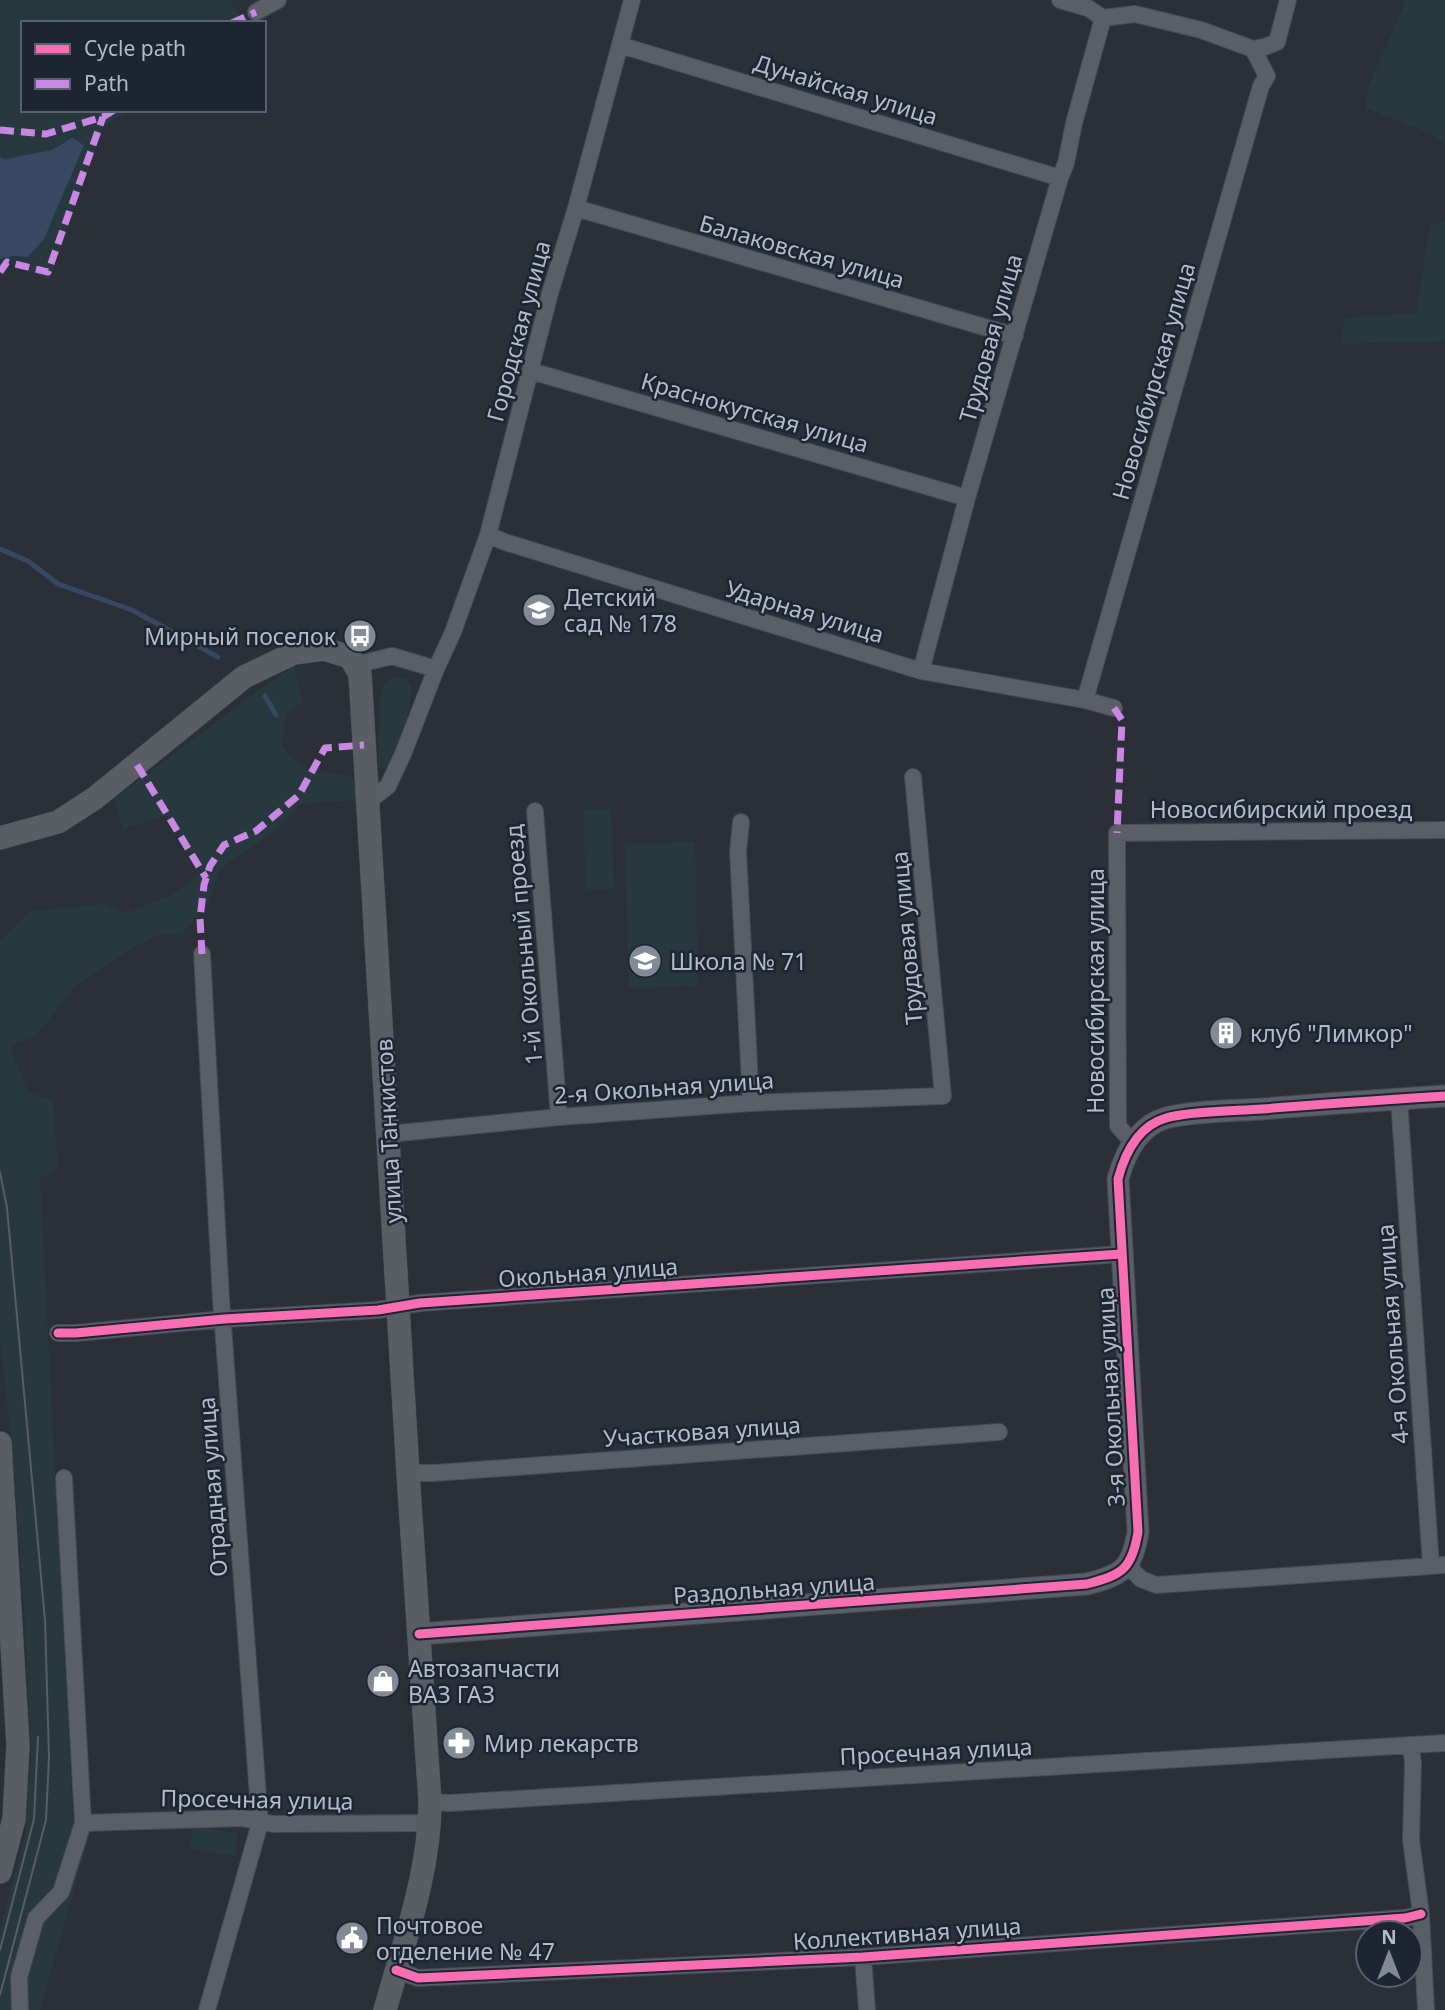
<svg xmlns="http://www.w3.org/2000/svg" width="1445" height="2010" viewBox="0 0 1445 2010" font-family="'Noto Sans',sans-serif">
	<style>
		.green { fill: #27393e }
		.water { fill: #384863 }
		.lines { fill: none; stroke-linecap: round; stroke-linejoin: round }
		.stream { stroke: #384863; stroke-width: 5 }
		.minor-casing { stroke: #464a51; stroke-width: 18 }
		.tertiary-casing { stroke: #464a51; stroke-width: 23 }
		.secondary-casing { stroke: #464a51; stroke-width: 24 }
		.minor { stroke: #5a5e66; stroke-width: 16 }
		.tertiary { stroke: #5a5e66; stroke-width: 21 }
		.secondary { stroke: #595d64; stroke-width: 23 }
		.tram { stroke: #595d64; stroke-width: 2 }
		.quiet { stroke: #c787e3; stroke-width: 7; stroke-dasharray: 14 7; stroke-linecap: butt }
		.cycleway-casing { stroke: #1d2533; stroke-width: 13 }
		.cycleway { stroke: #f96db3; stroke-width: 9 }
		.labels { text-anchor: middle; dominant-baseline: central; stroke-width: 5; stroke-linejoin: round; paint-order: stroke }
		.street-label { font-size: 23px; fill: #b3bbc9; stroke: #1d2533 }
		.poi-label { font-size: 23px; fill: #b3bbc9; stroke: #1d2533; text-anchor: start }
	</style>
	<rect width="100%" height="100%" fill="#2a2f38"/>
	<path class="green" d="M0,0H230L243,23H23V110H131L103,127L49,280L8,262L0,275V259L13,256L28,257L44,239L59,200L72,138L52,150L5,159L0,157Z
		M1406,0H1445V144L1429,133L1366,108L1368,87Z
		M1445,221V341L1341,344L1344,318L1416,313L1430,226Z
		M294,667L303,701L286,714L282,744C308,783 316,766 354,778L356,800L301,804L277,829L220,869L209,903L181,934L155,936L128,951L76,985L36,1036L10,1046L28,1092L53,1101L58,1167L40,1179L73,1822L89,1837L40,2010H0V1927L25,1836L31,1758L25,1620L14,1468L0,1337V940L31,911L106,904L125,913L170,896L202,873L167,815L123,829L114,799L265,685Z
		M394,677L405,678L411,686C411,715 402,741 388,767L381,769L378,766L380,697L385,683Z
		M611,809L614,889L586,890L583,810Z
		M695,842L698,986L629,988L625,844Z
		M193,1826L238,1833L235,1856L190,1849Z"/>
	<path class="water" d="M72,138L84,145L44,239L28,257L13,256L0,259V157L5,159L52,150Z"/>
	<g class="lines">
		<path class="stream" d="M0,549L28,561L58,584L132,610L218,657
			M265,696L276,715"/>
		<defs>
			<path id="minor" d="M1060,0L1088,8L1103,18L1135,14L1201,30L1253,49L1267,76L1261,86L1085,700
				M256,12L278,0
				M620,45L1060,178
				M1253,49L1265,47L1277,42L1288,0
				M576,208L1015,336
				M531,371L967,498
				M488,535L505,542L921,671L1085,700L1114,708
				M355,665L392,656L436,669
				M921,671L967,498L1060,178L1066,163L1074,123L1103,18
				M368,802L388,786L403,754L436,669L453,632L488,535L550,293L576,208L632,0
				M535,811L559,1117
				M741,822L738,852L751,1103
				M202,954L221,1299L260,1823L207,2010
				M1399,1099L1431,1566
				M389,1134L559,1117L751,1103L943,1096L913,777
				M1133,1143L1118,1126L1117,833L1445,830
				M58,1333H76L224,1319L378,1310L420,1303L1121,1254
				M408,1473H434L999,1432
				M1128,1566L1141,1579L1156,1585L1445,1565
				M1411,1745L1413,1764L1411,1840L1421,1914L1426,2010
				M430,1802L450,1803L1445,1743
				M83,1823L242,1818L273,1824L430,1823
				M863,1957L867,2010
				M396,1970L418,1978L863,1957L1405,1918L1421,1914
				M20,2010L19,1977L36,1918L61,1892L83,1823L64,1478"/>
			<path id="tertiary" d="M419,1634L1087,1584C1122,1575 1132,1569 1138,1532L1118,1179C1125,1153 1138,1126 1166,1118C1191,1111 1235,1111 1262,1109C1323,1104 1384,1100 1445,1096"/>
			<path id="secondary" d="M0,838L58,822L95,798L244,677L294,653L324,649L350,657L360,674L408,1473L430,1802C430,1872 404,1942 385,2010
				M0,1443L18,1745L14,1819L0,1872"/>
		</defs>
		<use href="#minor" class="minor-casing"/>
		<use href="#tertiary" class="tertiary-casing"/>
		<use href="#secondary" class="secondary-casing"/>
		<use href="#minor" class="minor"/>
		<use href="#tertiary" class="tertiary"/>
		<use href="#secondary" class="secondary"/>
		<path class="tram" d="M0,1172L7,1208L45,1620L49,1757L46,1820L0,1995
			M0,1950L34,1819L38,1737"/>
		<path class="quiet" d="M232,23L256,12
			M0,130L46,134L103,117L114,110
			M0,272L7,262L48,272L103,117
			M1114,708L1122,720L1117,833
			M137,765L206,878
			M202,954L200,918L204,885L210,866L224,845L256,831L299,795L325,748L364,745"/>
		<defs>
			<path id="cycleway" d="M58,1333H76L224,1319L378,1310L420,1303L1121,1254
				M419,1634L1087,1584C1122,1575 1132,1569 1138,1532L1118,1179C1125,1153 1138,1126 1166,1118C1191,1111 1235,1111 1262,1109C1323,1104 1384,1100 1445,1096
				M396,1970L418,1978L863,1957L1405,1918L1421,1914"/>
		</defs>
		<use href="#cycleway" class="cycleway-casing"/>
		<use href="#cycleway" class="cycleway"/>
	</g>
	<defs>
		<symbol id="school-disc" viewBox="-11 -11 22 22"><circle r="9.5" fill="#838a96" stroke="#1d2533"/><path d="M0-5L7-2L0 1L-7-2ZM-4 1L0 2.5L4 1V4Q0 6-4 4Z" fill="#fff"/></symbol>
		<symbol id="bus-disc" viewBox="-11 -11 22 22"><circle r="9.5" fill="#838a96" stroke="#1d2533"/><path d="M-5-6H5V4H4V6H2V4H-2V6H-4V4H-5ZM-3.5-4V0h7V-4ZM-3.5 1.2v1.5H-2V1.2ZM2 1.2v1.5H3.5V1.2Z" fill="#fff"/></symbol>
		<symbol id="building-disc" viewBox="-11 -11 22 22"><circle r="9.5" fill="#838a96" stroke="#1d2533"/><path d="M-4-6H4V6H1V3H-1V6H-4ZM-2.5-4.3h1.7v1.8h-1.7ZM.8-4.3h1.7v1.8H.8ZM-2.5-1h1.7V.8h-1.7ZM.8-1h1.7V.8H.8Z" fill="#fff"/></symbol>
		<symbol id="shop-disc" viewBox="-11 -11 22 22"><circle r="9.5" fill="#838a96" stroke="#1d2533"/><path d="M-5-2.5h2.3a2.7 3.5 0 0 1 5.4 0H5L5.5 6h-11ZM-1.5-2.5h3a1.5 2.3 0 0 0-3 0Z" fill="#fff"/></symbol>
		<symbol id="pharmacy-disc" viewBox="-11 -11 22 22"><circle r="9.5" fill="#838a96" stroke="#1d2533"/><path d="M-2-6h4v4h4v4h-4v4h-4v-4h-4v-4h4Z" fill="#fff"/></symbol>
		<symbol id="civic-disc" viewBox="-11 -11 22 22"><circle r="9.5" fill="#838a96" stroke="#1d2533"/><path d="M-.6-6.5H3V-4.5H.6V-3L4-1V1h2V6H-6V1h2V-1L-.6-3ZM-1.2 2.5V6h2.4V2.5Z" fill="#fff"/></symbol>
	</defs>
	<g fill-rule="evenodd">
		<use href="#school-disc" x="520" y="591" width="38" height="38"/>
		<use href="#bus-disc" x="341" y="617" width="38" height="38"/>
		<use href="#school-disc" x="626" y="942" width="38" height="38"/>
		<use href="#building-disc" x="1207" y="1014" width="38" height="38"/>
		<use href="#shop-disc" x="364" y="1662" width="38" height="38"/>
		<use href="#pharmacy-disc" x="440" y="1724" width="38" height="38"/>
		<use href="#civic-disc" x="333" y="1919" width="38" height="38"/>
	</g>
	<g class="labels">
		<g class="street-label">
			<text transform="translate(846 89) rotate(17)">Дунайская улица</text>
			<text transform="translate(802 251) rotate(16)">Балаковская улица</text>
			<text transform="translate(518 331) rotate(-75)">Городская улица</text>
			<text transform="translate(990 338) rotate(-74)">Трудовая улица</text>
			<text transform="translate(1153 381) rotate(-74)">Новосибирская улица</text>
			<text transform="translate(755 412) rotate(16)">Краснокутская улица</text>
			<text transform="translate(805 611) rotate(17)">Ударная улица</text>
			<text x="1281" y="809">Новосибирский проезд</text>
			<text transform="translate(906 938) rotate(-95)">Трудовая улица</text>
			<text transform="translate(523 945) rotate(-95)">1-й Окольный проезд</text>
			<text transform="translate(1095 991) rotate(-90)">Новосибирская улица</text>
			<text transform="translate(664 1087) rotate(-4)">2-я Окольная улица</text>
			<text transform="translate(388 1131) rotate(-93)">улица Танкистов</text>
			<text transform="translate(588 1272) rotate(-4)">Окольная улица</text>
			<text transform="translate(1392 1334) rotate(-94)">4-я Окольная улица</text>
			<text transform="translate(1110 1397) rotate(-93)">3-я Окольная улица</text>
			<text transform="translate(702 1431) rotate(-4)">Участковая улица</text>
			<text transform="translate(212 1487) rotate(-94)">Отрадная улица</text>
			<text transform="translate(774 1588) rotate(-4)">Раздольная улица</text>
			<text transform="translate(936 1751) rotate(-3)">Просечная улица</text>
			<text transform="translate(257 1799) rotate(1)">Просечная улица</text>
			<text transform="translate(907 1933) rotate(-4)">Коллективная улица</text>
		</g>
		<g class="poi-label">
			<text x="564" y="597">Детский<tspan x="564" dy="26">сад № 178</tspan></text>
			<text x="336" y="636" text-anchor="end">Мирный поселок</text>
			<text x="670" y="961">Школа № 71</text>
			<text x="1250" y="1033">клуб "Лимкор"</text>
			<text x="408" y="1668">Автозапчасти<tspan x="408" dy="26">ВАЗ ГАЗ</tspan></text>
			<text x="484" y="1743">Мир лекарств</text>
			<text x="376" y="1925">Почтовое<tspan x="376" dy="26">отделение № 47</tspan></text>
		</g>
	</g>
	<rect x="21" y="21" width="245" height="91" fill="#1d2533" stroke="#59616f" stroke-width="2"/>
	<rect x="35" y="44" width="35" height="10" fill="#f96db3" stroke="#59616f" stroke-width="2"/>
	<text x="84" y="56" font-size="21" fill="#b3bbc9">Cycle path</text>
	<rect x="35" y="79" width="35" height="10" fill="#c787e3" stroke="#59616f" stroke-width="2"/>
	<text x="84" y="91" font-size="21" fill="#b3bbc9">Path</text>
	<g transform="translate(1389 1954)"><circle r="33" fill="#1d2533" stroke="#59616f" stroke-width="2"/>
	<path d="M0-5L12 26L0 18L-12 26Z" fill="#838a96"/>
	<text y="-10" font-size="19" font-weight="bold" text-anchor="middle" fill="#b3bbc9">N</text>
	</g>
</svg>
